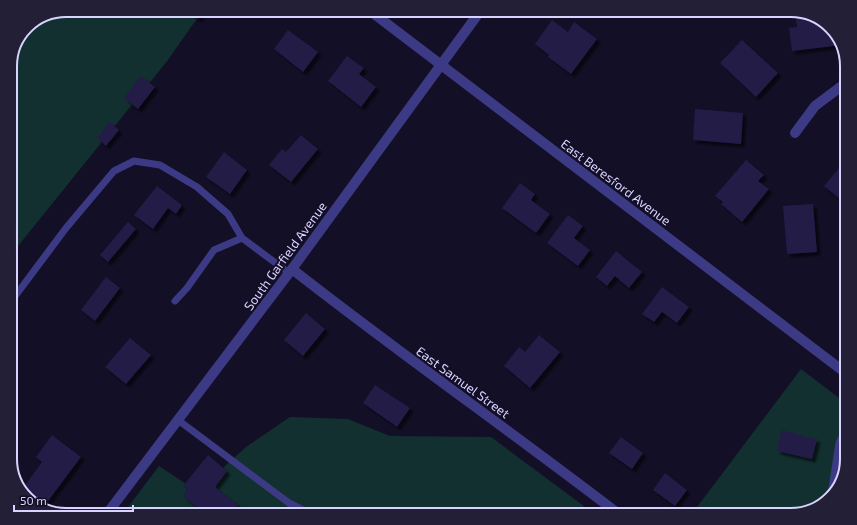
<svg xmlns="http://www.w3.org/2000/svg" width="857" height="525" viewBox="0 0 857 525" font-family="'Exo 2',sans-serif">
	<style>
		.green { fill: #12302f }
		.building { fill: #241b47; filter: url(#shadow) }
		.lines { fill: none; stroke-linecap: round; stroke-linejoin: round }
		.service { stroke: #3d3a85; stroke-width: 7 }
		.minor { stroke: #3d3a85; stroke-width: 10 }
		.tertiary { stroke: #3d3a85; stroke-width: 10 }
		.labels { text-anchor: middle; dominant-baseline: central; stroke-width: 4; stroke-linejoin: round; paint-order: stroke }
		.street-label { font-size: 13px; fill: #d9d4ff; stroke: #130f26 }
		.rim { fill: none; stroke: #d9d4ff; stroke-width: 2 }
	</style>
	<defs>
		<filter id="shadow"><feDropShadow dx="3.5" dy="3.5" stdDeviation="1" flood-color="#0009"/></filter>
	</defs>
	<rect width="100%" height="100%" fill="#130f26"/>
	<path class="green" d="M66,10H203L168,60L10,256V63L27,26Z
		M801,369L847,404V459L839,487L819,507L791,515H691Z
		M290,417L348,419L390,436L491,437L596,515H122L159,466L197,491L246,447Z"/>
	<path class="building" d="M186,10H205L198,19Z
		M798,12L819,18L839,38L842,45L792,51L789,28L797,27L795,13Z
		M552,20L568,32L574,22L597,39L571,74L548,57L549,55L535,44Z
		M288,30L318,52L303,72L274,49Z
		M742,40L778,73L756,97L720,63Z
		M347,56L364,68L359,74L376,87L361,107L328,81Z
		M141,76L155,87L138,109L124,98Z
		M695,109L743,113L741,144L693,140Z
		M110,122L119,130L106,146L97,138Z
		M301,135L318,149L291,182L269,165L282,149L286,152Z
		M224,152L247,170L230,194L206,177Z
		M746,160L764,175L758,181L769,189L742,222L721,204L723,202L715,196Z
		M844,162L847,164V205L824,186Z
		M520,183L535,194L531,200L550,214L536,233L502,208Z
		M157,186L182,205L176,214L168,208L153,229L134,215Z
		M813,204L817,252L787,254L783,206Z
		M568,215L583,226L574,238L590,250L578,266L547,243Z
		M128,222L136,229L108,262L100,255Z
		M616,251L642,272L629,288L615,276L607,286L596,277Z
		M106,277L120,288L95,321L81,310Z
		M662,287L689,307L677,323L662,312L654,322L642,314Z
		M306,313L325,329L303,356L284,340Z
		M539,335L560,352L530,388L504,366L519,347L525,352Z
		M130,338L151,355L126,384L105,367Z
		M375,385L410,408L397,427L363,403Z
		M781,430L817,439L812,459L777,451Z
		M52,435L81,457L45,505L23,488L42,462L36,457Z
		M621,437L643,453L632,469L609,453Z
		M208,455L227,471L215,487L238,505L233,512L237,515H207L183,496L188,489L183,486Z
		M665,473L687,490L675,506L653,490Z"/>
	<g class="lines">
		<path class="service" d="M175,301L187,288L214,250L242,238
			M10,303L66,228L114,171L134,161L160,165L197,187L228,214L242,238L289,273
			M178,420L289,503L313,515
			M831,495L839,443L847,428"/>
		<path class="minor" d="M795,133L815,106L847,82
			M292,269C399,353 512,432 620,515"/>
		<path class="tertiary" d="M369,10L847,374
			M106,515L292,269L481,10"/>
	</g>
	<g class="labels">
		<g class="street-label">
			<text transform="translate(616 182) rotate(37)">East Beresford Avenue</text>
			<text transform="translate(285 256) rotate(-54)">South Garfield Avenue</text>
			<text transform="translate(463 382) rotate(36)">East Samuel Street</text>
		</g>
	</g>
	<path d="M0 0H857V525H0ZM66 17H791A49 49 0 0 1 840 66V459A49 49 0 0 1 791 508H66A49 49 0 0 1 17 459V66A49 49 0 0 1 66 17Z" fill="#231f37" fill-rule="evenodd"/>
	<path class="rim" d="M66 17H791A49 49 0 0 1 840 66V459A49 49 0 0 1 791 508H66A49 49 0 0 1 17 459V66A49 49 0 0 1 66 17Z"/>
	<path d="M14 505v6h119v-6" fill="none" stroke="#d9d4ff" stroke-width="2"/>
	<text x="20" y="505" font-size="12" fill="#d9d4ff" stroke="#130f26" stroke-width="3" paint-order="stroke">50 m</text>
</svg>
